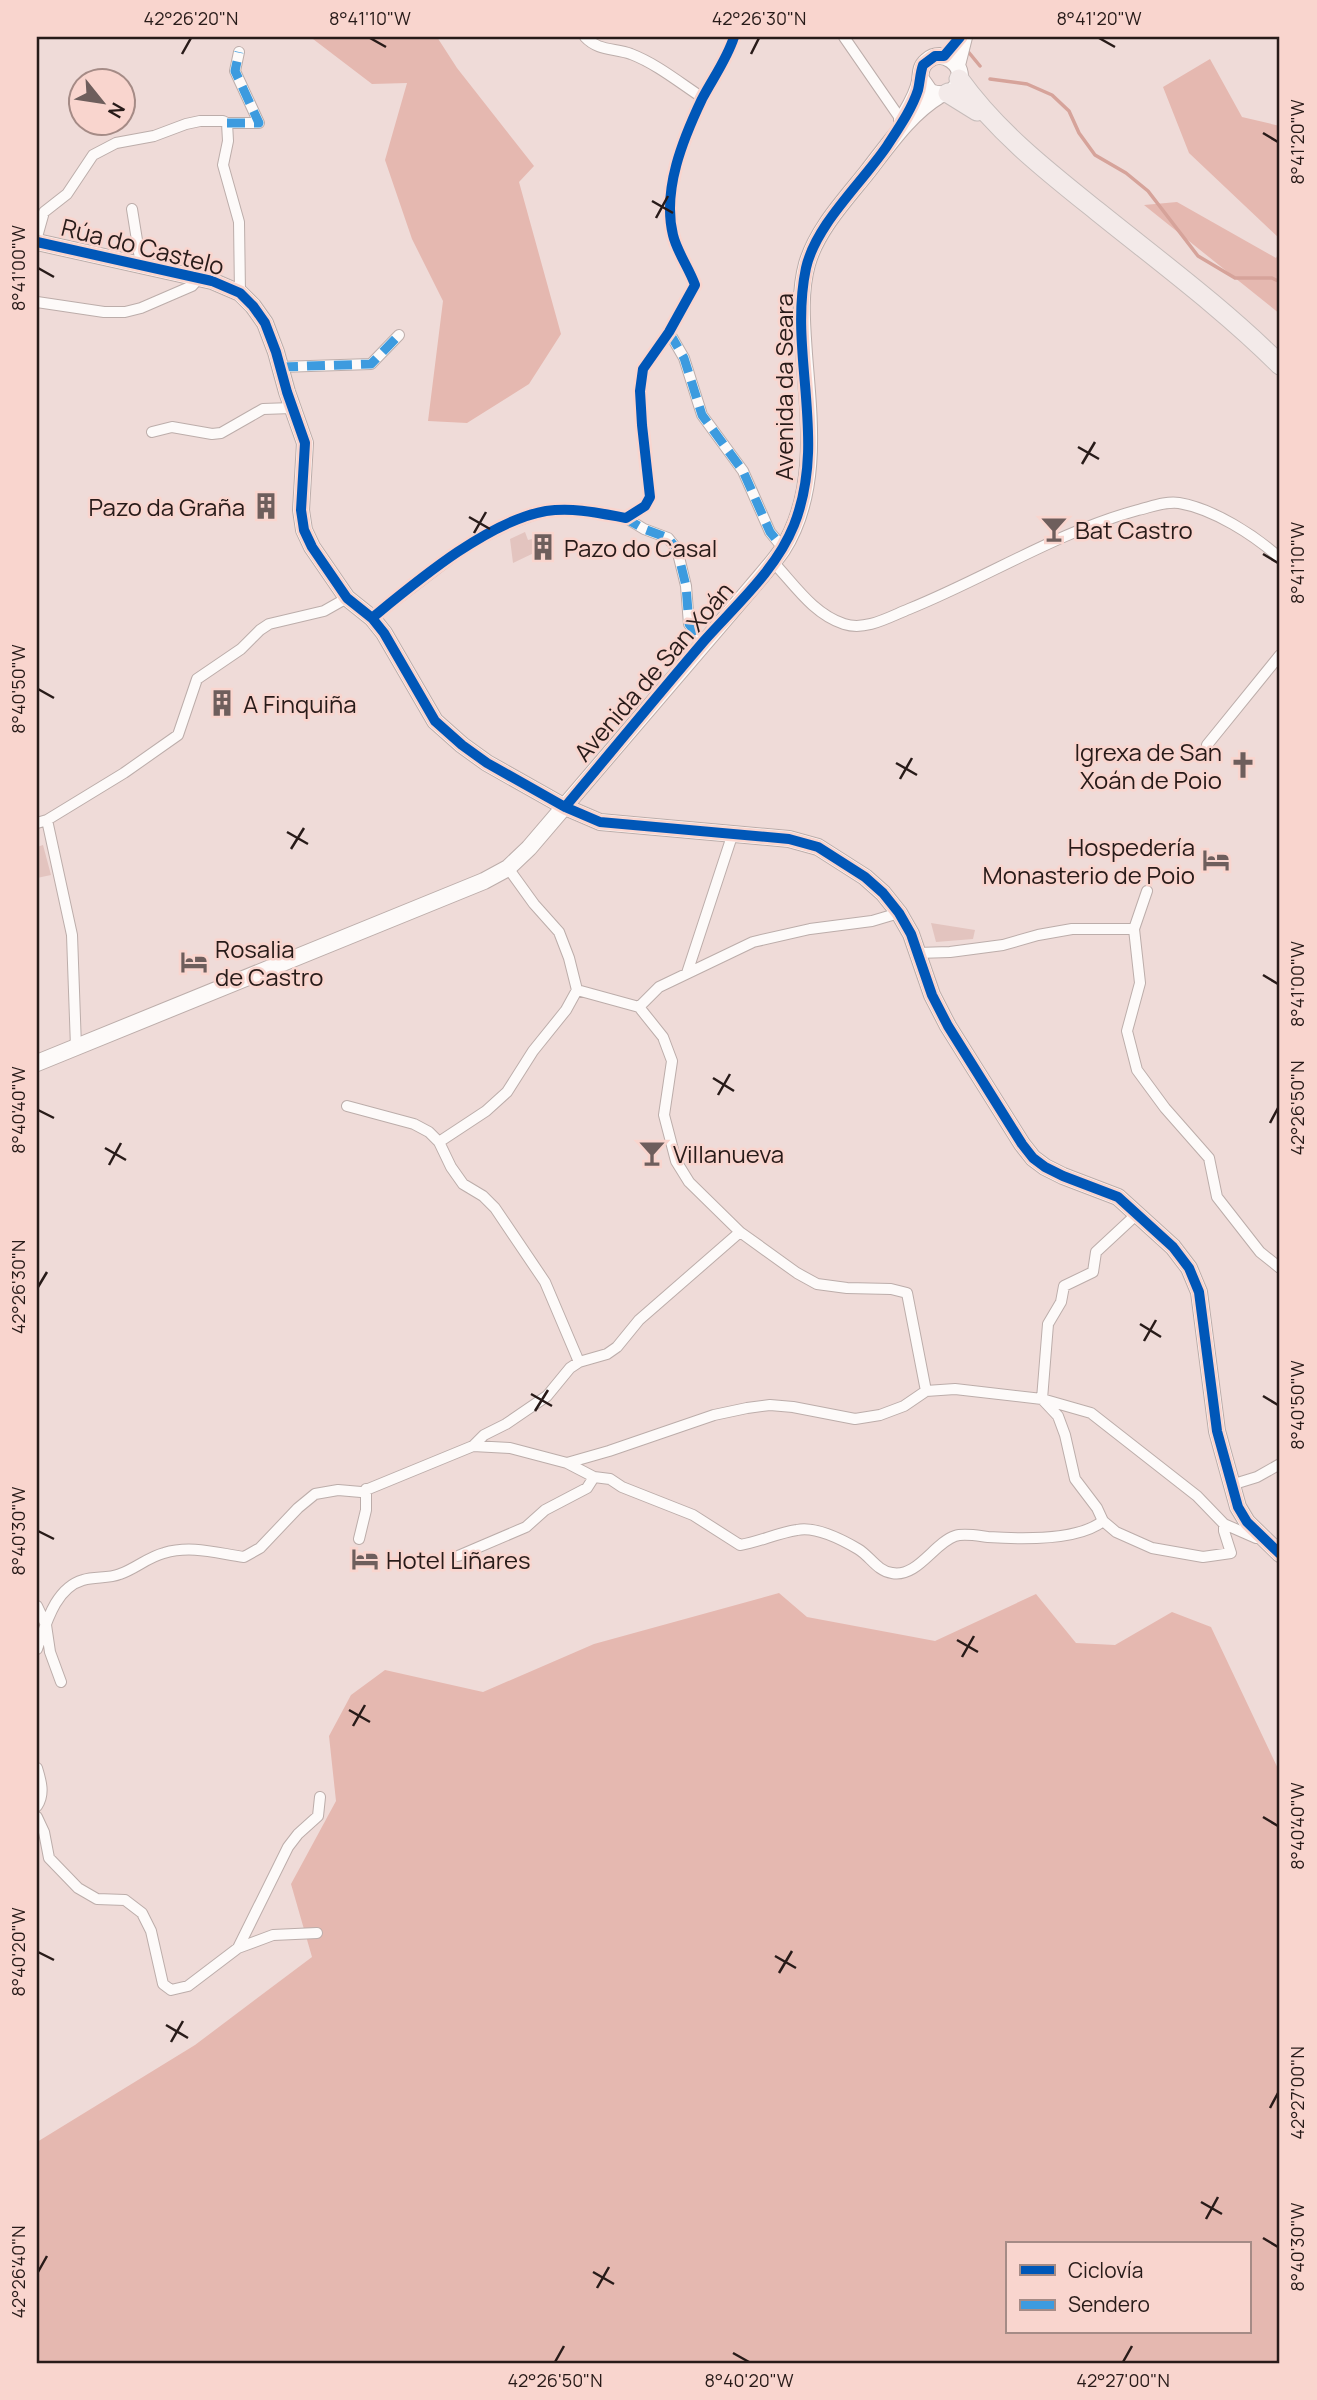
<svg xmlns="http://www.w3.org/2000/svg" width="1317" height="2400" viewBox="0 0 1317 2400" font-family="Manrope,sans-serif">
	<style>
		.green { fill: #e3c4bf }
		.forest { fill: #e5b8b0; fill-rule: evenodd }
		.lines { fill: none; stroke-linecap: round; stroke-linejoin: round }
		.stream { stroke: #d6a39a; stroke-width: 3.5 }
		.street-casing { stroke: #bcadaa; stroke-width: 12 }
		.secondary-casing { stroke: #bcadaa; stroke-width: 18 }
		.highway-casing { stroke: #c6bcba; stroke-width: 21 }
		.street { stroke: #fdfaf9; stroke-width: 10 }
		.secondary { stroke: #fdfaf9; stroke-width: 16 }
		.highway { stroke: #f3eae9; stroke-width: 19 }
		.quiet { stroke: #3d9bdf; stroke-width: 9; stroke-dasharray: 18 9; stroke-linecap: butt }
		.cycleway-casing { stroke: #f9d5ce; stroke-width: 15 }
		.cycleway { stroke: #0057b8; stroke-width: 10 }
		.ticks { fill: none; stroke: #281b19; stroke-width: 2.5 }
		.labels { text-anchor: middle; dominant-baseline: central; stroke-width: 5; stroke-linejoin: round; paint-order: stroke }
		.street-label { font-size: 24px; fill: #281b19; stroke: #f9d5ce }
		.poi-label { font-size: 24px; fill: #281b19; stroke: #f9d5ce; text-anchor: start }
		.neatline { fill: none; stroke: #281b19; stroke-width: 2.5 }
		.ticks-label { font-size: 18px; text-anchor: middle; fill: #281b19 }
	</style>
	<rect width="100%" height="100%" fill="#efdbd8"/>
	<path class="green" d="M525,532L528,540L532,539L536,552L513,563L510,539Z
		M43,845L51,875L37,878V847Z
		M931,923L975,930L973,939L936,942Z"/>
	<path class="forest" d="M316,37H437L457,68L534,166L519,182L561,334L529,384L467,423L428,421L443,301L412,239L385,160L407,83L372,84L313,39Z
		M1210,59L1242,117L1280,126V239L1189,153L1163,87Z
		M1177,202L1276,258L1280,251V314L1144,205Z
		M779,1593L807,1617L935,1641L1036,1594L1076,1643L1115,1645L1172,1612L1211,1627L1280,1773V2363H37V2142L195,2045L312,1957L291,1884L336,1801L329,1736L351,1695L385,1670L483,1692L594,1644ZM1007,2244H1249V2332H1007Z"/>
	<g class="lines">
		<path class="stream" d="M966,49L980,66
			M990,79L1027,84L1052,95L1069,111L1079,133L1095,155L1126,173L1148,191L1198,256L1235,278H1272L1280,282"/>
		<defs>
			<path id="street" d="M585,37C598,51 614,48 631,54C657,64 680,83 703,98
				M844,37L902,121
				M227,123H259L235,71L239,52
				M132,209L141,265
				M37,237L44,212L67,194L93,155L116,143L154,136L186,124L200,121H223L227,123L228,141L223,165L239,222L240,293
				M37,302L104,312H125L141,308L192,286L199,278
				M669,332L684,358L702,415L743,471L770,532L783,548
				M280,367L371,364L399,335
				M152,432L172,427L212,434L221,433L263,409L292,408
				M626,518L645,506L650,497L642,425L640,391L643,369L669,332L695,285C689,268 677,252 673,235C662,190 683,139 702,99C713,78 727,59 734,37
				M773,562C794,584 813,614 844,624C866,631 889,617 909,609C986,578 1057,532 1138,510C1151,507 1165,501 1179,503C1214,509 1254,535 1280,558
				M372,618L468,545L511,523L544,511L577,509L626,518L644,529L668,538L677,549L686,586L689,624L703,643
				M1207,745L1280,655
				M47,820L72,935L76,1047
				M37,823L47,820L124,773L178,735L197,679L241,649L260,630L269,624L324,611L347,598
				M508,868L534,904L559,932L569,958L577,990L639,1007L663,1037L672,1061L664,1115L676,1161L689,1182L740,1232L797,1273L817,1284L847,1288L891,1289L907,1293L926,1391
				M1147,891L1134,929L1140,983L1127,1031L1137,1070L1165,1108L1209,1158L1217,1197L1260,1252L1280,1268
				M917,953L950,952L1003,945L1038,935L1072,929H1134
				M687,973L733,833
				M639,1007L659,987L753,942L810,929L872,921L899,913
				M347,1106L414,1124L429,1132L439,1142L451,1167L463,1184L483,1196L495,1208L545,1282L579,1362
				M439,1142L486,1111L507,1092L533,1051L566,1010L577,990
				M1138,1213L1096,1252L1093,1272L1064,1286L1061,1302L1048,1324L1042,1399L1058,1416L1065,1435L1075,1479L1097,1508L1103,1521L1116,1532L1152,1548L1203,1557L1231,1553L1224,1531V1524
				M926,1391L955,1389L1042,1399L1091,1413L1197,1496L1224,1524L1256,1538L1262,1537
				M473,1446L484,1435L506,1424L547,1396L570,1368L579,1362L607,1354L617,1347L639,1320L740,1232
				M567,1463L594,1477L610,1479L622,1487L693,1515L740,1545C759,1542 777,1533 797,1530C816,1526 841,1539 858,1549C870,1556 877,1571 892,1573C917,1578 934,1543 955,1536C964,1533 979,1536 988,1537C1018,1539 1078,1541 1103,1521
				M1231,1485L1257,1477L1280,1464
				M359,1539L366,1510V1489
				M458,1556L526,1527L545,1510L587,1488L594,1477
				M37,1606L46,1625L50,1652L61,1682
				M37,1649C46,1624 55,1588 83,1580C95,1576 108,1579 120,1574C135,1569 148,1557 164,1553C191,1545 216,1553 244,1557L260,1548L298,1508L315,1494L338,1490L361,1492L473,1446L510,1448L567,1463L609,1451L714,1415L747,1408L770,1405L793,1407L855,1419L880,1415L904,1406L926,1391
				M37,1768C41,1781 45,1794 37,1806
				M37,1817L44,1832L49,1858L78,1888L97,1899L125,1900L142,1913L151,1931L163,1984L171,1990L188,1986L238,1948L288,1847L298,1834L318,1816L320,1797
				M238,1948L273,1935L317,1933"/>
			<path id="secondary" d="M957,65L964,37
				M902,120C909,108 918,95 920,81C921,73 920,67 927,61C942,47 967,65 958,84C952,95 940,96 930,92L921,79
				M37,242L212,281L240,293L253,306L265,323L276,352L287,392L305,443L301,510L304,530L312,547L347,598L372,618L384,633L435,721L462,745L487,763L565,807L600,822L789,839L818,847L865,877L883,893L899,913L911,934L932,995L948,1026L1022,1144L1033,1158L1045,1167L1063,1176L1118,1197L1173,1247L1189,1268L1199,1292L1217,1431L1238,1507L1247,1522L1280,1554
				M37,1063L484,881L508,868L529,848L752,587C762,575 773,563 782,550C819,492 809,419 804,354C802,324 799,293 807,264C817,229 846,199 868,171C889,144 910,113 940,95"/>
			<path id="highway" d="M959,79C997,132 1047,171 1097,211C1159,261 1224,309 1280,365
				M948,93L977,111"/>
		</defs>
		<use href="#street" class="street-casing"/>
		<use href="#secondary" class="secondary-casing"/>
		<use href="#highway" class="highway-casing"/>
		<use href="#street" class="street"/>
		<use href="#secondary" class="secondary"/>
		<use href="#highway" class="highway"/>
		<path class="quiet" d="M227,123H259L235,71L239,52
			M669,332L684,358L702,415L743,471L770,532L783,548
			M280,367L371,364L399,335
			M623,517L644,529L668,538L677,549L686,586L689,624L703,643"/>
		<defs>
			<path id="cycleway" d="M37,242L212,281L240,293L253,306L265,323L276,352L287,392L305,443L301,510L304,530L312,547L347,598L372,618L384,633L435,721L462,745L487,763L565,807L600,822L789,839L818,847L865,877L883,893L899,913L911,934L932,995L948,1026L1022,1144L1033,1158L1045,1167L1063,1176L1118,1197L1173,1247L1189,1268L1199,1292L1217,1431L1238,1507L1247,1522L1280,1554
				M372,618C417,581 488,521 546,511C573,507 599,513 626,518L645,506L650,497L642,425L640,391L643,369L669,332L695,285C689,268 677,252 673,235C662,190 683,139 702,99C713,78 727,59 734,37
				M565,807C611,752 657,696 704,641C736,605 776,570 794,525C828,439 788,353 806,268C816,224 862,183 887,146C898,129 912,109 918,90C920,82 920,73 923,65L935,56H944L960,37"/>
		</defs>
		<use href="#cycleway" class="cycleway-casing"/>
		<use href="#cycleway" class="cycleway"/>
	</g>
	<path class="ticks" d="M370,38L386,47M1099,38L1115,47M182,54L191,38M751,54L759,38M1263,133L1278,142M652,201L673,213M656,218L668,196M38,268L54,277M1078,447L1099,459M1082,464L1095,442M469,517L490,529M474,533L486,512M1263,554L1278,563M38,689L54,698M896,763L917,775M900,779L912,758M287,832L308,844M291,849L304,828M1263,975L1278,984M713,1078L734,1091M718,1095L730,1074M38,1110L54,1118M1270,1123L1278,1108M105,1148L126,1160M109,1165L121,1143M38,1287L47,1272M1140,1324L1161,1337M1144,1341L1156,1320M531,1394L552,1406M1263,1396L1278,1405M535,1411L548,1390M38,1531L54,1539M957,1640L978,1652M962,1657L974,1636M349,1710L370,1722M353,1726L365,1705M1263,1817L1278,1826M38,1952L54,1960M775,1956L796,1968M779,1973L792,1951M166,2025L188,2038M171,2042L183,2021M1270,2108L1278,2093M1201,2202L1222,2214M1206,2219L1218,2197M1263,2238L1278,2247M38,2272L47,2256M593,2272L614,2284M597,2288L609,2267M733,2353L749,2362M555,2362L564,2346M1123,2362L1132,2346"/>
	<defs>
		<symbol id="building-bare" viewBox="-9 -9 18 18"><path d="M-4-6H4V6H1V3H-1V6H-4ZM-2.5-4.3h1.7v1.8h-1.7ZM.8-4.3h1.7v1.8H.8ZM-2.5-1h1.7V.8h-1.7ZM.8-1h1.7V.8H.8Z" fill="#6e5e5c" stroke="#f9d5ce" stroke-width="2.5" paint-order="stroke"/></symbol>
		<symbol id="bar-bare" viewBox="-9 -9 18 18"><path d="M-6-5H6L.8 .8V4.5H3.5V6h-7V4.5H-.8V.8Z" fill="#6e5e5c" stroke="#f9d5ce" stroke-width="2.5" paint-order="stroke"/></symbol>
		<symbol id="church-bare" viewBox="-9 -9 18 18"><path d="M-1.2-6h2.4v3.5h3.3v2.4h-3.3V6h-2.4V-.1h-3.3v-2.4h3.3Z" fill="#6e5e5c" stroke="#f9d5ce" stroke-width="2.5" paint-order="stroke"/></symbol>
		<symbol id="hotel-bare" viewBox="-9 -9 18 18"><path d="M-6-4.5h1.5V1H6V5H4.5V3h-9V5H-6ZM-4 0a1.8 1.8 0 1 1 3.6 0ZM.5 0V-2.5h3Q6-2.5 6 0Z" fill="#6e5e5c" stroke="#f9d5ce" stroke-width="2.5" paint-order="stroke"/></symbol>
	</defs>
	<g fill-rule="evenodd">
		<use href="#building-bare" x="247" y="487" width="38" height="38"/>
		<use href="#bar-bare" x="1035" y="510" width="38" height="38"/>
		<use href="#building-bare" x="524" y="528" width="38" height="38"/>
		<use href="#building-bare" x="203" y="684" width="38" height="38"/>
		<use href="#church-bare" x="1224" y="746" width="38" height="38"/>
		<use href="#hotel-bare" x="1197" y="841" width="38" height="38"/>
		<use href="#hotel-bare" x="175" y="943" width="38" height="38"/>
		<use href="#bar-bare" x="633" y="1134" width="38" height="38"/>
		<use href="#hotel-bare" x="346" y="1540" width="38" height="38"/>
	</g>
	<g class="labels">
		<g class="street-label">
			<text transform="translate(143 246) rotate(14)">Rúa do Castelo</text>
			<text transform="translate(783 387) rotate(-90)">Avenida da Seara</text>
			<text transform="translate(653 671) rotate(-49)">Avenida de San Xoán</text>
		</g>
		<g class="poi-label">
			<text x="245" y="506" text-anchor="end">Pazo da Graña</text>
			<text x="1075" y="529">Bat Castro</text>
			<text x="564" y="547">Pazo do Casal</text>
			<text x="243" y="703">A Finquiña</text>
			<text x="1222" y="751" text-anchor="end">Igrexa de San<tspan x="1222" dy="28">Xoán de Poio</tspan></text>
			<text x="1195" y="846" text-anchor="end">Hospedería<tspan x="1195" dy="28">Monasterio de Poio</tspan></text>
			<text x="215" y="948">Rosalia<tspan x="215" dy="28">de Castro</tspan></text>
			<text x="673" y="1153">Villanueva</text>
			<text x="386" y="1559">Hotel Liñares</text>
		</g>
	</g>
	<rect width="1317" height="2400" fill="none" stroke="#f9d5ce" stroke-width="77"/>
	<rect x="1006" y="2242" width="245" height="91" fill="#f9d5ce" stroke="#a58b86" stroke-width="2"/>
	<rect x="1020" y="2265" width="35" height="10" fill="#0057b8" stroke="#a58b86" stroke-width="2"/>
	<text x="1068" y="2278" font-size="21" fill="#281b19">Ciclovía</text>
	<rect x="1020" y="2300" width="35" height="10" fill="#3d9bdf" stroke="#a58b86" stroke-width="2"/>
	<text x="1068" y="2312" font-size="21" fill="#281b19">Sendero</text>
	<g transform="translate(102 102) rotate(120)"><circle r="33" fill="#f9d5ce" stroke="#a58b86" stroke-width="2"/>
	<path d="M0-5L12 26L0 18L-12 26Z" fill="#6e5e5c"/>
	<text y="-10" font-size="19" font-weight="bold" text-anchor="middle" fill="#281b19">N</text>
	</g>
	<rect x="38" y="38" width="1240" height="2324" class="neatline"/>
	<g class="ticks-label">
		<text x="191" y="25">42°26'20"N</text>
		<text x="370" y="25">8°41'10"W</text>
		<text x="759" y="25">42°26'30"N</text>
		<text x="1099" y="25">8°41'20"W</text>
		<text transform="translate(1298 142) rotate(-90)" y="6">8°41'20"W</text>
		<text transform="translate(19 268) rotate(-90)" y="6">8°41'00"W</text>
		<text transform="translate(1298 563) rotate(-90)" y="6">8°41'10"W</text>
		<text transform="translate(19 689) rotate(-90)" y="6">8°40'50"W</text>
		<text transform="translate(1298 984) rotate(-90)" y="6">8°41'00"W</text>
		<text transform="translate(1298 1108) rotate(-90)" y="6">42°26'50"N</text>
		<text transform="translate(19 1110) rotate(-90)" y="6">8°40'40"W</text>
		<text transform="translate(19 1287) rotate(-90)" y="6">42°26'30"N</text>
		<text transform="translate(1298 1405) rotate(-90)" y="6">8°40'50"W</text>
		<text transform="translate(19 1531) rotate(-90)" y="6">8°40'30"W</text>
		<text transform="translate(1298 1826) rotate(-90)" y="6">8°40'40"W</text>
		<text transform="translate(19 1952) rotate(-90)" y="6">8°40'20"W</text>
		<text transform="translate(1298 2093) rotate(-90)" y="6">42°27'00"N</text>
		<text transform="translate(1298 2247) rotate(-90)" y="6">8°40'30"W</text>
		<text transform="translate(19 2272) rotate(-90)" y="6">42°26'40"N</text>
		<text x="555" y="2387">42°26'50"N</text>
		<text x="749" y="2387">8°40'20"W</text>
		<text x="1123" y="2387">42°27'00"N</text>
	</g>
</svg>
